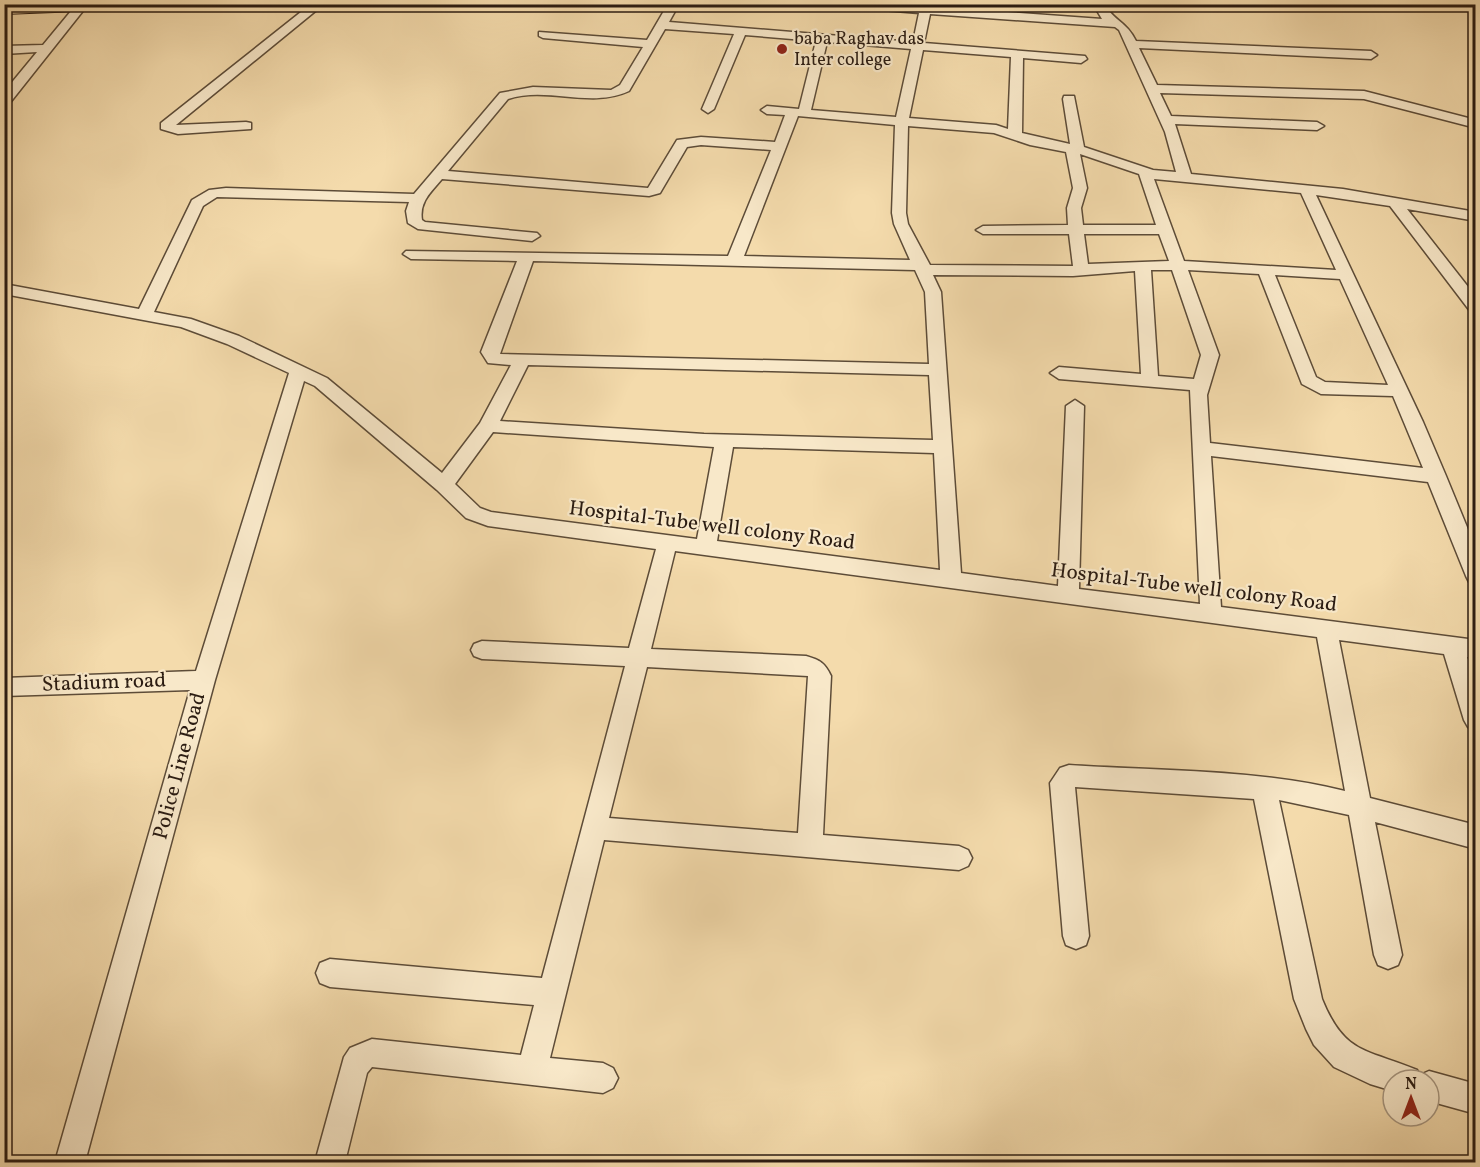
<svg xmlns="http://www.w3.org/2000/svg" width="1480" height="1167" viewBox="0 0 1480 1167" font-family="Vollkorn,serif">
	<style>
		.lines { fill: none; stroke-linecap: round; stroke-linejoin: round }
		.minor-casing { stroke: #5d4c38; stroke-width: 3 }
		.major-casing { stroke: #2b1c12; stroke-width: 2 }
		.minor { fill: #f8e8c9; fill-rule: evenodd }
		.major { fill: #f4dbac; fill-rule: evenodd }
		.poi-dot { fill: #8f2418; stroke: #f8e8c9; stroke-width: 2 }
		.labels { text-anchor: middle; dominant-baseline: central; stroke-width: 4.5; stroke-linejoin: round; paint-order: stroke }
		.far-poi-label { font-size: 18px; fill: #2b1c12; stroke: #f8e8c9; text-anchor: start }
		.street-label { font-size: 21px; fill: #2b1c12; stroke: #f8e8c9 }
	</style>
	<rect width="100%" height="100%" fill="#f4dbac"/>
	<filter id="stains"><feTurbulence type="fractalNoise" baseFrequency=".00333" numOctaves="4"/><feColorMatrix values="0 0 0 0 .2 0 0 0 0 .09 0 0 0 0 .02 0 0 0 .5 -.17"/></filter>
	<radialGradient id="worn" r=".72"><stop offset=".6" stop-color="#630" stop-opacity="0"/><stop offset="1" stop-color="#630" stop-opacity=".3"/></radialGradient>
	<g class="lines">
		<defs>
			<path id="minor" d="M311,4H324L176,125L246,122L251,123V129L178,134L161,129V123Z
				M668,4H679L669,22L913,42L919,13L845,7L840,4H898L1102,19L1093,4H1104C1114,21 1127,22 1136,41L1371,51L1377,55L1371,59L1139,48L1157,85L1364,91L1476,120V128L1364,99L1160,93L1171,116L1317,122L1324,126L1317,130L1175,124L1191,174L1343,189L1476,212V221L1407,209L1476,297V313L1470,311L1390,206L1316,195L1423,422L1446,476L1476,549V584L1469,582L1466,576L1428,482L1211,456L1221,607L1476,640V658L1467,657L1476,682V730L1468,727L1464,720L1444,654L1339,640L1370,798L1476,825V849L1375,822L1402,955L1398,965L1388,969L1378,965L1374,955L1349,815L1279,800L1322,999C1345,1056 1368,1049 1417,1070L1420,1075L1429,1071L1476,1084V1114L1429,1101V1080H1393V1091L1370,1084L1334,1067L1314,1045L1306,1029L1294,999L1254,799L1075,787L1089,936L1086,945L1076,949L1066,945L1063,936L1050,783L1060,768L1069,765C1159,771 1257,769 1345,791L1317,637L675,551L651,649L806,656C820,660 825,663 831,676L823,835L959,846L968,850L972,858L968,866L959,870L604,840L550,1058L603,1063L613,1068L618,1078L613,1088L603,1093L372,1067L367,1073L345,1162H315L344,1057L350,1048L372,1039L521,1055L534,1005L330,987L320,983L316,973L320,963L330,959L542,978L625,666L482,659L474,656L471,650L474,644L482,641L629,648L656,549L488,526L466,518L437,490L315,386L304,381L215,680L85,1162H55L190,690L4,696V678L196,671L289,373L227,344L181,327L4,294V284L139,309L192,200L209,190L226,188L414,194L500,93L533,87L611,90L620,85L643,47L543,38L539,36V32L647,40ZM930,14L1115,27L1119,30L1165,132L1176,172L1153,170L1084,147L1074,96H1064L1063,99L1070,144L1022,133L1023,58L1081,63L1087,59L1085,56L924,43ZM665,29L734,34L702,109L708,113L714,109L745,35L816,41L799,109L767,106L761,110L767,114L785,115L775,142L701,137L677,140L648,188L448,171L508,99C548,86 590,109 629,91ZM827,42L911,49L896,117L811,110ZM923,50L1011,57L1008,129L996,125L909,118ZM798,116L895,125L892,213L894,224L910,260L744,256ZM908,126L994,133L1030,145L1066,152L1073,188L1067,208L1068,225L983,226L976,230L983,234H1069L1073,266L930,265L908,224L906,213ZM701,145L771,150L728,256L406,251L403,254L411,259L517,261L481,352L488,363L511,365L480,423L442,473L327,378L239,336L191,319L154,312L203,206L217,197L409,202L406,211L408,223L418,229L532,241L540,236L537,233L425,222L422,220C419,202 431,192 442,179L649,196L660,193L687,147ZM1080,154L1139,174L1156,225H1083L1081,208L1087,188ZM1154,179L1301,193L1336,270L1184,261ZM1084,234H1159L1169,261L1088,264ZM533,261L915,270L925,292L929,364L500,354ZM1151,270H1172L1201,355L1194,379L1158,376ZM1188,270L1259,274L1302,384L1321,394L1393,396L1423,468L1210,443L1207,395L1219,355ZM1135,271L1141,374L1059,367L1050,373L1059,379L1190,390L1200,604L1079,589L1084,406L1075,400L1066,406L1058,586L961,573L941,292L933,275L1073,276ZM1275,275L1340,279L1388,385L1325,382L1316,377ZM528,365L929,375L933,440L704,434L500,421ZM493,432L714,447L697,539L491,512L480,508L455,484ZM733,447L934,453L940,570L717,541ZM647,667L808,676L798,833L609,818Z
				M76,5L86,7L9,104L4,105V92L37,52L4,54V46L43,45Z"/>
			<path id="major" d="M40,4H162L156,8L4,14V6Z"/>
		</defs>
		<use href="#minor" class="minor-casing"/>
		<use href="#major" class="major-casing"/>
		<use href="#minor" class="minor"/>
		<use href="#major" class="major"/>
	</g>
	<circle class="poi-dot" cx="782" cy="49" r="6"/>
	<g class="labels">
		<g class="far-poi-label">
			<text x="794" y="39">baba Raghav das<tspan x="794" dy="21">Inter college</tspan></text>
		</g>
		<g class="street-label">
			<text transform="translate(712 526) rotate(7)">Hospital-Tube well colony Road</text>
			<text transform="translate(1194 588) rotate(7)">Hospital-Tube well colony Road</text>
			<text transform="translate(104 683) rotate(-2)">Stadium road</text>
			<text transform="translate(180 766) rotate(-75)">Police Line Road</text>
		</g>
	</g>
	<rect width="1480" height="1167" fill="none" stroke="#f4dbac" stroke-width="24"/>
	<rect x="6" y="6" width="1468" height="1155" fill="none" stroke="#2b1c12" stroke-width="3"/>
	<rect x="12" y="12" width="1456" height="1143" fill="none" stroke="#2b1c12" stroke-width="1.5"/>
	<g transform="translate(1411 1098)"><circle r="28" fill="#f8e8c9" stroke="#a69680" stroke-width="1.5"/>
	<path d="M0-4.5L10 22L0 15L-10 22Z" fill="#8f2418"/>
	<text y="-9" font-size="16" font-weight="bold" text-anchor="middle" fill="#2b1c12">N</text>
	</g>
	<rect width="100%" height="100%" filter="url(#stains)"/>
	<rect width="100%" height="100%" fill="url(#worn)"/>
</svg>
